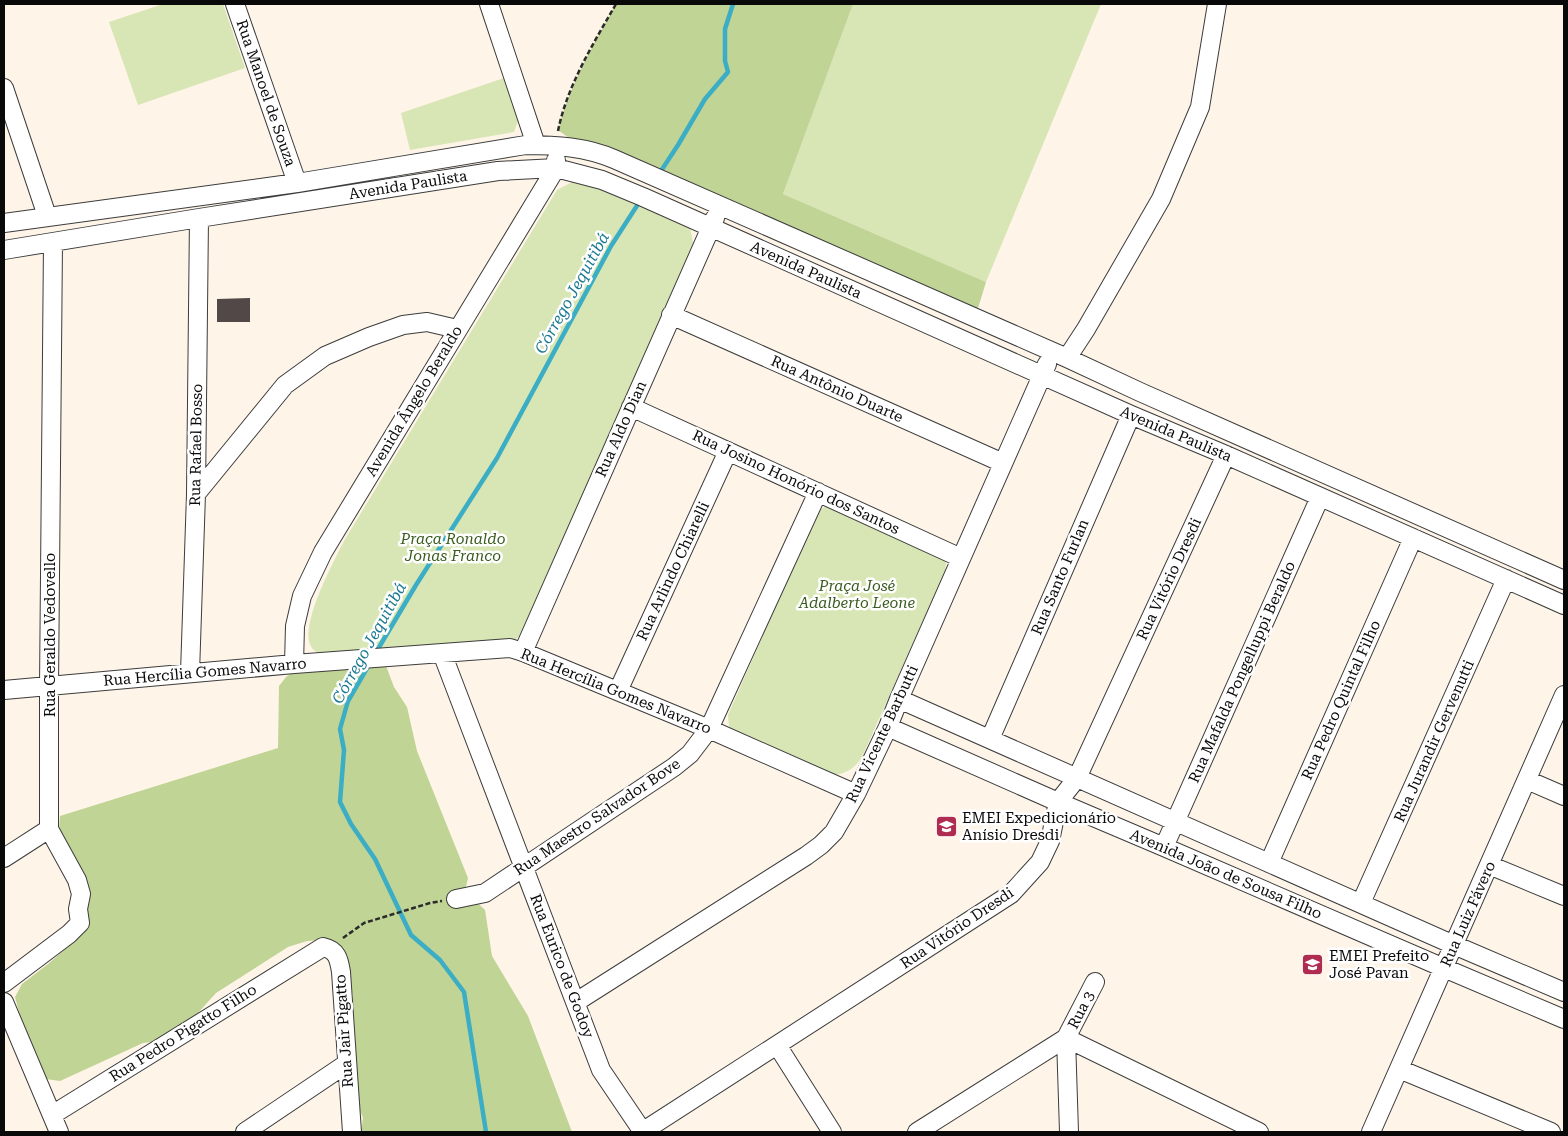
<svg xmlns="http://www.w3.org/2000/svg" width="1568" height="1136" viewBox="0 0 1568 1136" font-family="'Roboto Serif',serif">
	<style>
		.green { fill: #d8e5b4 }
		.forest { fill: #c0d495 }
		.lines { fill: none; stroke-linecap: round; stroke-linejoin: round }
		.stream { stroke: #3badc4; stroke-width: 4.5 }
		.building { fill: #514847 }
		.minor-casing { stroke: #3c3c3c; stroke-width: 20 }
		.path { stroke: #2b2b2b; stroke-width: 2.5; stroke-dasharray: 5 2.5; stroke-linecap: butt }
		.minor { stroke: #fff; stroke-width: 18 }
		.labels { text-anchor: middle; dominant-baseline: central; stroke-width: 5; stroke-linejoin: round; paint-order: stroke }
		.street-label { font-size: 15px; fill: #090909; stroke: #fff }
		.park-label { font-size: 15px; font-style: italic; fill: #3a5c1f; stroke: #fff }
		.poi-label { font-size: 15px; fill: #090909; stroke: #fff; text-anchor: start }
		.water-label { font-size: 16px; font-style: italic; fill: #1c7992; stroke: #fff }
	</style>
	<rect width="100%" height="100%" fill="#fef4e7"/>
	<path class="green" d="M163,4H223L245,68L138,105L109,22Z
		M853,4H1101L986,282L783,194Z
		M507,77L517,106L518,121L514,132L410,150L401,113Z
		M576,180L672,214L690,227L693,243L531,610C527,622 525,636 512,641L326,657C321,655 315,652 312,648C297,629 334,561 344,541L557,190Z
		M827,506L944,558L946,563L945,571L862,757C855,768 846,774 833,775L731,730L729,726L728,715L815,516L819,510Z"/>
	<path class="forest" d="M616,4H853L783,194L986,282L975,318L584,149L558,130C570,85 593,45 616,4Z
		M330,660L386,666L394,687L407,707L417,751L468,878L465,891L485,910L492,956L528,1016L572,1132H361L363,1118L347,1076L353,996L345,952L337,944L325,940L307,941L288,947L216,993L197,1014L185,1038L143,1043L60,1081L46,1079L34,1068L15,997L22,984L48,964L84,933L86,910L72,854L59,828L60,816L278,748L279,686L286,677L302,666Z"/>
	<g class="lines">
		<path class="stream" d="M659,174L678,145L705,99L728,72L725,61V29L733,4
			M375,654L416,585L497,458L611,246L640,201
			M370,663L348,701L340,729L344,750L340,802L351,824L375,859L411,935L440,960L464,992L486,1132"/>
	</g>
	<path class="building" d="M250,298V322H217V299Z"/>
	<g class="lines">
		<defs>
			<path id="minor" d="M235,4L297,183
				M489,4L536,145
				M4,88L47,216
				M4,223L297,183L526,145C556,145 586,147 614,159L1067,358L1140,392L1564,580
				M4,250L199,218L498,171L556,168L602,180L643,197L1131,415L1226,455L1564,605
				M671,315L1003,463
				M1067,358L1086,329L1161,199L1200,107L1217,4
				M631,407L961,558
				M196,494L285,385L325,356L369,337L403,325L427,322L457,329
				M523,652L715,218
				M442,653L601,1070L643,1132
				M294,664L295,626L302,596L323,552L556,168V160
				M190,673L196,494L199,218
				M4,690L294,664L510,648L523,652L709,729L856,794
				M618,691L728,451
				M899,699L1454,945L1564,992
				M888,727L1058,802L1164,847L1444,968L1564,1019
				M990,739L1131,415
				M1527,780L1564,796
				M1164,847L1320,497
				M4,858L49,829
				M1269,863L1413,538
				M1489,865L1564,896
				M456,899L485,893L674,767L690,754L709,729L818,492
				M1361,903L1506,579
				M4,983L69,934L80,923L78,909L81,894L77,880L49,829V687L53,242
				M4,1002L59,1132
				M576,1002L806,856L821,845L834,832L856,794L888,727L899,699L1047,364
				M1066,1038L1259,1132
				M777,1045L832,1132
				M1399,1069L1551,1132
				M52,1115L323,947C337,950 339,959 341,972L352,1132
				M245,1132L346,1064
				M642,1132L1011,894L1040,862L1050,841L1058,802L1077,778L1226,455
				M917,1132L1066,1038
				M1069,1132L1066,1038L1095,982
				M1371,1132L1564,695"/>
		</defs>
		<use href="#minor" class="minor-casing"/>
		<path class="path" d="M558,131C567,86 593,44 616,4
			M343,938L364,923L430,903L442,901"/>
		<use href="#minor" class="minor"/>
	</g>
	<defs>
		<symbol id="school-square" viewBox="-11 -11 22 22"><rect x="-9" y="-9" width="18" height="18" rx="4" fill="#af2b50" stroke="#fff"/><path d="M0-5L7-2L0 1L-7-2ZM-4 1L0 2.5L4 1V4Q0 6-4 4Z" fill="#fff"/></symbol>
	</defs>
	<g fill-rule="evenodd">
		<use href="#school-square" x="934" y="814" width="25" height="25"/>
		<use href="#school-square" x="1300" y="952" width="25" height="25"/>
	</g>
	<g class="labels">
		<g class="street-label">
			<text transform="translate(266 93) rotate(71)">Rua Manoel de Souza</text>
			<text transform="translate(408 185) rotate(-9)">Avenida Paulista</text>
			<text transform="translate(806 270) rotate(24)">Avenida Paulista</text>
			<text transform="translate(837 389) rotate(24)">Rua Antônio Duarte</text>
			<text transform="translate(414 401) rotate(-59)">Avenida Ângelo Beraldo</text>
			<text transform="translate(621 429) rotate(-66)">Rua Aldo Dian</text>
			<text transform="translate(1176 434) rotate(23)">Avenida Paulista</text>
			<text transform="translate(196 445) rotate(-89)">Rua Rafael Bosso</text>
			<text transform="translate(796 482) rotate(25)">Rua Josino Honório dos Santos</text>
			<text transform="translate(673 571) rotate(-65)">Rua Arlindo Chiarelli</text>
			<text transform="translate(1060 577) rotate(-67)">Rua Santo Furlan</text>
			<text transform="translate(1169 579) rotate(-65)">Rua Vitório Dresdi</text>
			<text transform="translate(50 635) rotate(-90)">Rua Geraldo Vedovello</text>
			<text transform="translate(205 672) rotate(-5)">Rua Hercília Gomes Navarro</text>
			<text transform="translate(1242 672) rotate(-66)">Rua Mafalda Pongelluppi Beraldo</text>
			<text transform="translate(616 691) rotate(22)">Rua Hercília Gomes Navarro</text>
			<text transform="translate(1341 700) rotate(-66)">Rua Pedro Quintal Filho</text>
			<text transform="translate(882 734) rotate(-65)">Rua Vicente Barbutti</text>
			<text transform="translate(1434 741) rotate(-66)">Rua Jurandir Gervenutti</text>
			<text transform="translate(597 817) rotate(-34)">Rua Maestro Salvador Bove</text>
			<text transform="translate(1226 874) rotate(23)">Avenida João de Sousa Filho</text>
			<text transform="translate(1468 914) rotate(-66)">Rua Luiz Fávero</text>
			<text transform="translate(957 928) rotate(-34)">Rua Vitório Dresdi</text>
			<text transform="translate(562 966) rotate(69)">Rua Eurico de Godoy</text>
			<text transform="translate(1081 1010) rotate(-63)">Rua 3</text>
			<text transform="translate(344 1031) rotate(-94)">Rua Jair Pigatto</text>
			<text transform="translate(183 1033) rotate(-32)">Rua Pedro Pigatto Filho</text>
		</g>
		<g class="park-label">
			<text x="453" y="539">Praça Ronaldo<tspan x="453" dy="17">Jonas Franco</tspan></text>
			<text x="857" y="586">Praça José<tspan x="857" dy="17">Adalberto Leone</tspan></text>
		</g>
		<g class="poi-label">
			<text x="962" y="818">EMEI Expedicionário<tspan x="962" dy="17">Anísio Dresdi</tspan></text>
			<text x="1329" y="956">EMEI Prefeito<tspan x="1329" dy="17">José Pavan</tspan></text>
		</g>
		<g class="water-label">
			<text transform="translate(572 293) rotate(-61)">Córrego Jequitibá</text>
			<text transform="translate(369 643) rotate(-61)">Córrego Jequitibá</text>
		</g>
	</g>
	<rect width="1568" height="1136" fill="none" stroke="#090909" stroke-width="10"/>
</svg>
